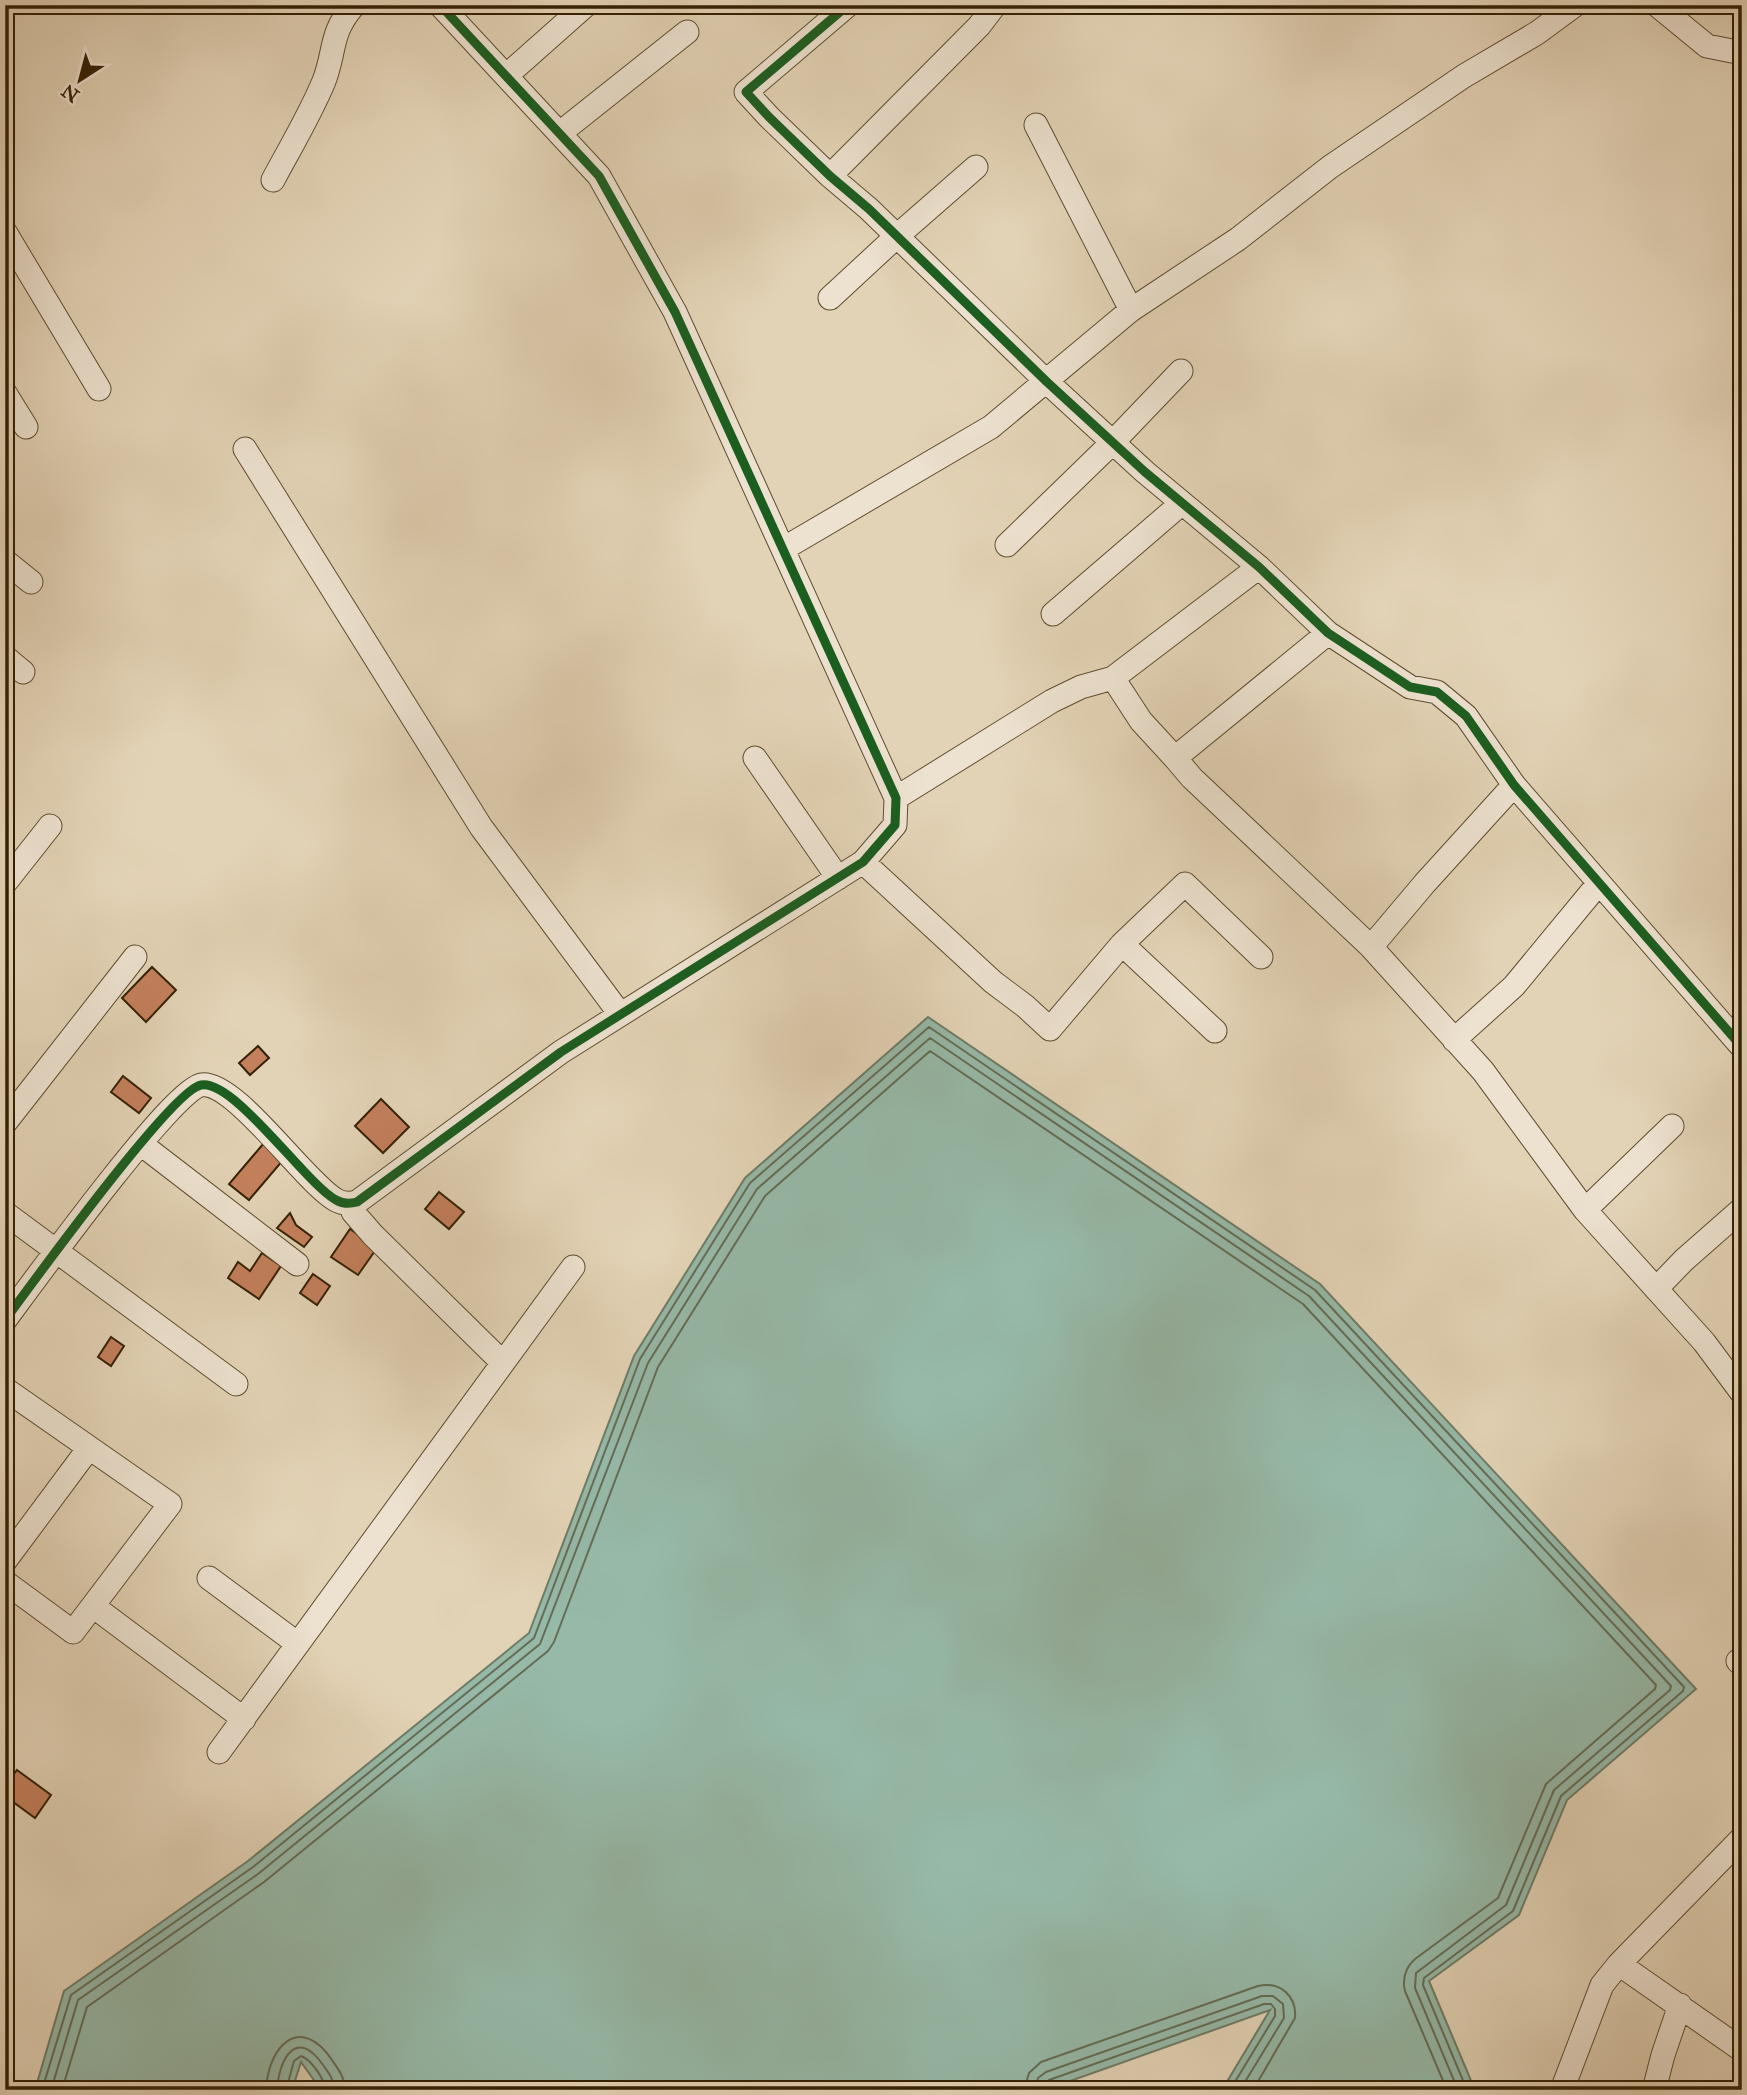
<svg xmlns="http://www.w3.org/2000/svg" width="1747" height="2095" viewBox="0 0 1747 2095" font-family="'IM FELL Great Primer',serif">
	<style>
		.water { fill: #96b9a8; stroke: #6e7c66; stroke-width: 2 }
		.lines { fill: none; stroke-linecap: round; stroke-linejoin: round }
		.shore { stroke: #646c56; stroke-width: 2 }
		.building { fill: #c4805c; stroke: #332003; stroke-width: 2 }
		.minor-casing { stroke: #5f4d30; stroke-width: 25 }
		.minor { stroke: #ede2d0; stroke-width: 23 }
		.cycleway-casing { stroke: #ede2d0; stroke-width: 13 }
		.cycleway { stroke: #1b5e20; stroke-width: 9 }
	</style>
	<rect width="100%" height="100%" fill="#e3d3b6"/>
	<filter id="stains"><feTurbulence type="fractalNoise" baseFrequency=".00286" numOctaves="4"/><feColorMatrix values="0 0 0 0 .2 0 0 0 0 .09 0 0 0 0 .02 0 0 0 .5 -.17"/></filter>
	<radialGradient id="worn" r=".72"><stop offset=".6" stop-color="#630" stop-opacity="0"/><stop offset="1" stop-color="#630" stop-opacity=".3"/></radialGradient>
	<path class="water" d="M928,1017L1320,1284L1696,1689L1567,1800L1519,1915L1429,1981L1475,2090H1222L1270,2010L1045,2090H321L301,2062L292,2090H35L64,1991L248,1861L529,1633L634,1356L745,1178Z"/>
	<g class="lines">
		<path class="shore" d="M42,2090L71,1995L253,1867L534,1638L640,1359L750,1183L929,1027L1315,1290L1684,1687L1683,1691L1561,1796L1513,1911L1424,1978L1423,1985L1467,2090
			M51,2090L78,2000L258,1874L540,1644L648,1363L757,1189L930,1038L1309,1296L1671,1686L1670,1690L1554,1790L1506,1905L1416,1973L1415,1988L1458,2090
			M62,2090L87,2007L264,1882L548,1651L554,1642L658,1367L765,1196L930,1051L1303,1304L1656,1685L1655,1689L1546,1784L1498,1898L1415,1959C1405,1968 1402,1978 1405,1991L1447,2090
			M266,2090C268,2046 300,2013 332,2060C339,2070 345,2078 345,2090
			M277,2090C279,2058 297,2027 323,2065C329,2073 334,2080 335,2090
			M286,2090L294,2061L301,2056C312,2060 324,2079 326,2090
			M1024,2090L1029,2073L1041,2062L1258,1986C1280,1981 1297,1996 1295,2018L1253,2090
			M1035,2090L1038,2078L1046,2072L1262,1996H1273L1283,2004L1284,2018L1240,2090
			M1044,2090V2084L1049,2080L1264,2004H1271L1275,2009V2016L1230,2090"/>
	</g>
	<path class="building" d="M152,967L176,990L146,1022L122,998Z
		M258,1046L269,1058L250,1075L239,1063Z
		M123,1076L151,1098L139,1113L111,1092Z
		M381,1099L409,1127L383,1153L355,1126Z
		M264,1143L284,1159L249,1200L229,1184Z
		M439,1192L464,1212L449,1229L425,1209Z
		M290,1213L296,1225L312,1237L304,1247L277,1228Z
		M350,1229L377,1248L358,1275L331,1257Z
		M262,1253L281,1266L259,1299L228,1278L238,1262L250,1271Z
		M313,1274L330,1286L317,1305L300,1293Z
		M111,1337L124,1346L111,1366L98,1357Z
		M17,1770L51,1795L35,1818L5,1796V1786Z"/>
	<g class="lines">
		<defs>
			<path id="minor" d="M848,5L746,92L769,117L830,176L869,209L1047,382L1145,472L1259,567L1328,633L1410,687L1437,692L1466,716L1514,785L1742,1047
				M1657,5L1707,46L1742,53
				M506,76L586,5
				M1036,125L1131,310
				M560,133L687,32
				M830,176L979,26L995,5
				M273,180C290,148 310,115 324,81C336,50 329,34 354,5
				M5,232L99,389
				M830,298L897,236L976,167
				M5,393L26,427
				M245,449L481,827L620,1014
				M1007,545L1113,442L1181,371
				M783,549L991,427L1131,310L1238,239L1330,167L1464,76L1537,33L1575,5
				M5,561L31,582
				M1053,614L1182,503
				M1328,633L1175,758L1192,778L1371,947L1483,1071L1585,1210L1704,1342L1742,1393
				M5,657L23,672
				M1113,678L1141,721L1175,758
				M755,758L838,878
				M896,798L1052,701L1081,687L1113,678L1259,567
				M863,862L993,982L1025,1006L1050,1029L1122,944L1185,884L1261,957
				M5,883L50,826
				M1122,944L1215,1031
				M1371,947L1425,883L1514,785
				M1454,1040L1514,986L1599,883
				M5,1123L135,957
				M141,1144L297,1264
				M351,1204L353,1212L373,1235L503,1363
				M1585,1210L1672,1126
				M5,1213L236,1384
				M1656,1289L1684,1260L1742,1209
				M5,1320C31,1285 172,1090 201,1085C234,1079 306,1184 336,1200C343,1204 350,1204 357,1202L561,1052L863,862L895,825L896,798L675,312L599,176L440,5
				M5,1389L170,1504L73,1632L5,1582
				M5,1561L89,1448
				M209,1578L298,1644
				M93,1606L244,1719
				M1738,1661L1742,1665
				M219,1752L573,1267
				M1619,1964L1742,2050
				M1562,2090L1602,1985L1619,1964L1742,1838
				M1654,2090L1663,2055L1680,2005"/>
		</defs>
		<use href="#minor" class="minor-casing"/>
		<use href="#minor" class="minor"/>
		<defs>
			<path id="cycleway" d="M848,5L746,92L769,117L830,176L869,209L1047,382L1145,472L1259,567L1328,633L1410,687L1437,692L1466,716L1514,785L1742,1047
				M5,1320C31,1285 172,1090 201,1085C234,1079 306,1184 336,1200C343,1204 350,1204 357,1202L561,1052L863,862L895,825L896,798L675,312L599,176L440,5"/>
		</defs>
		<use href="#cycleway" class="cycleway-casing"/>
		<use href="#cycleway" class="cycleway"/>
	</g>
	<rect width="1747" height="2095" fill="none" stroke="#e3d3b6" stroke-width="28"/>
	<rect x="7" y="7" width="1733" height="2081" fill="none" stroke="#332003" stroke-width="3.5"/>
	<rect x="14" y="14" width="1719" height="2067" fill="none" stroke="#332003" stroke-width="2"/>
	<g transform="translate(80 80) rotate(216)" stroke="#ede2d0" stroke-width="5" paint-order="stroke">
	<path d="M0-5L12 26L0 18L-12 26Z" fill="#332003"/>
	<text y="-10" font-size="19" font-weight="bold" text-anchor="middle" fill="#332003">N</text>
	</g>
	<rect width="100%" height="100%" filter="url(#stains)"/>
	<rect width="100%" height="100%" fill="url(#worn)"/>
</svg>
